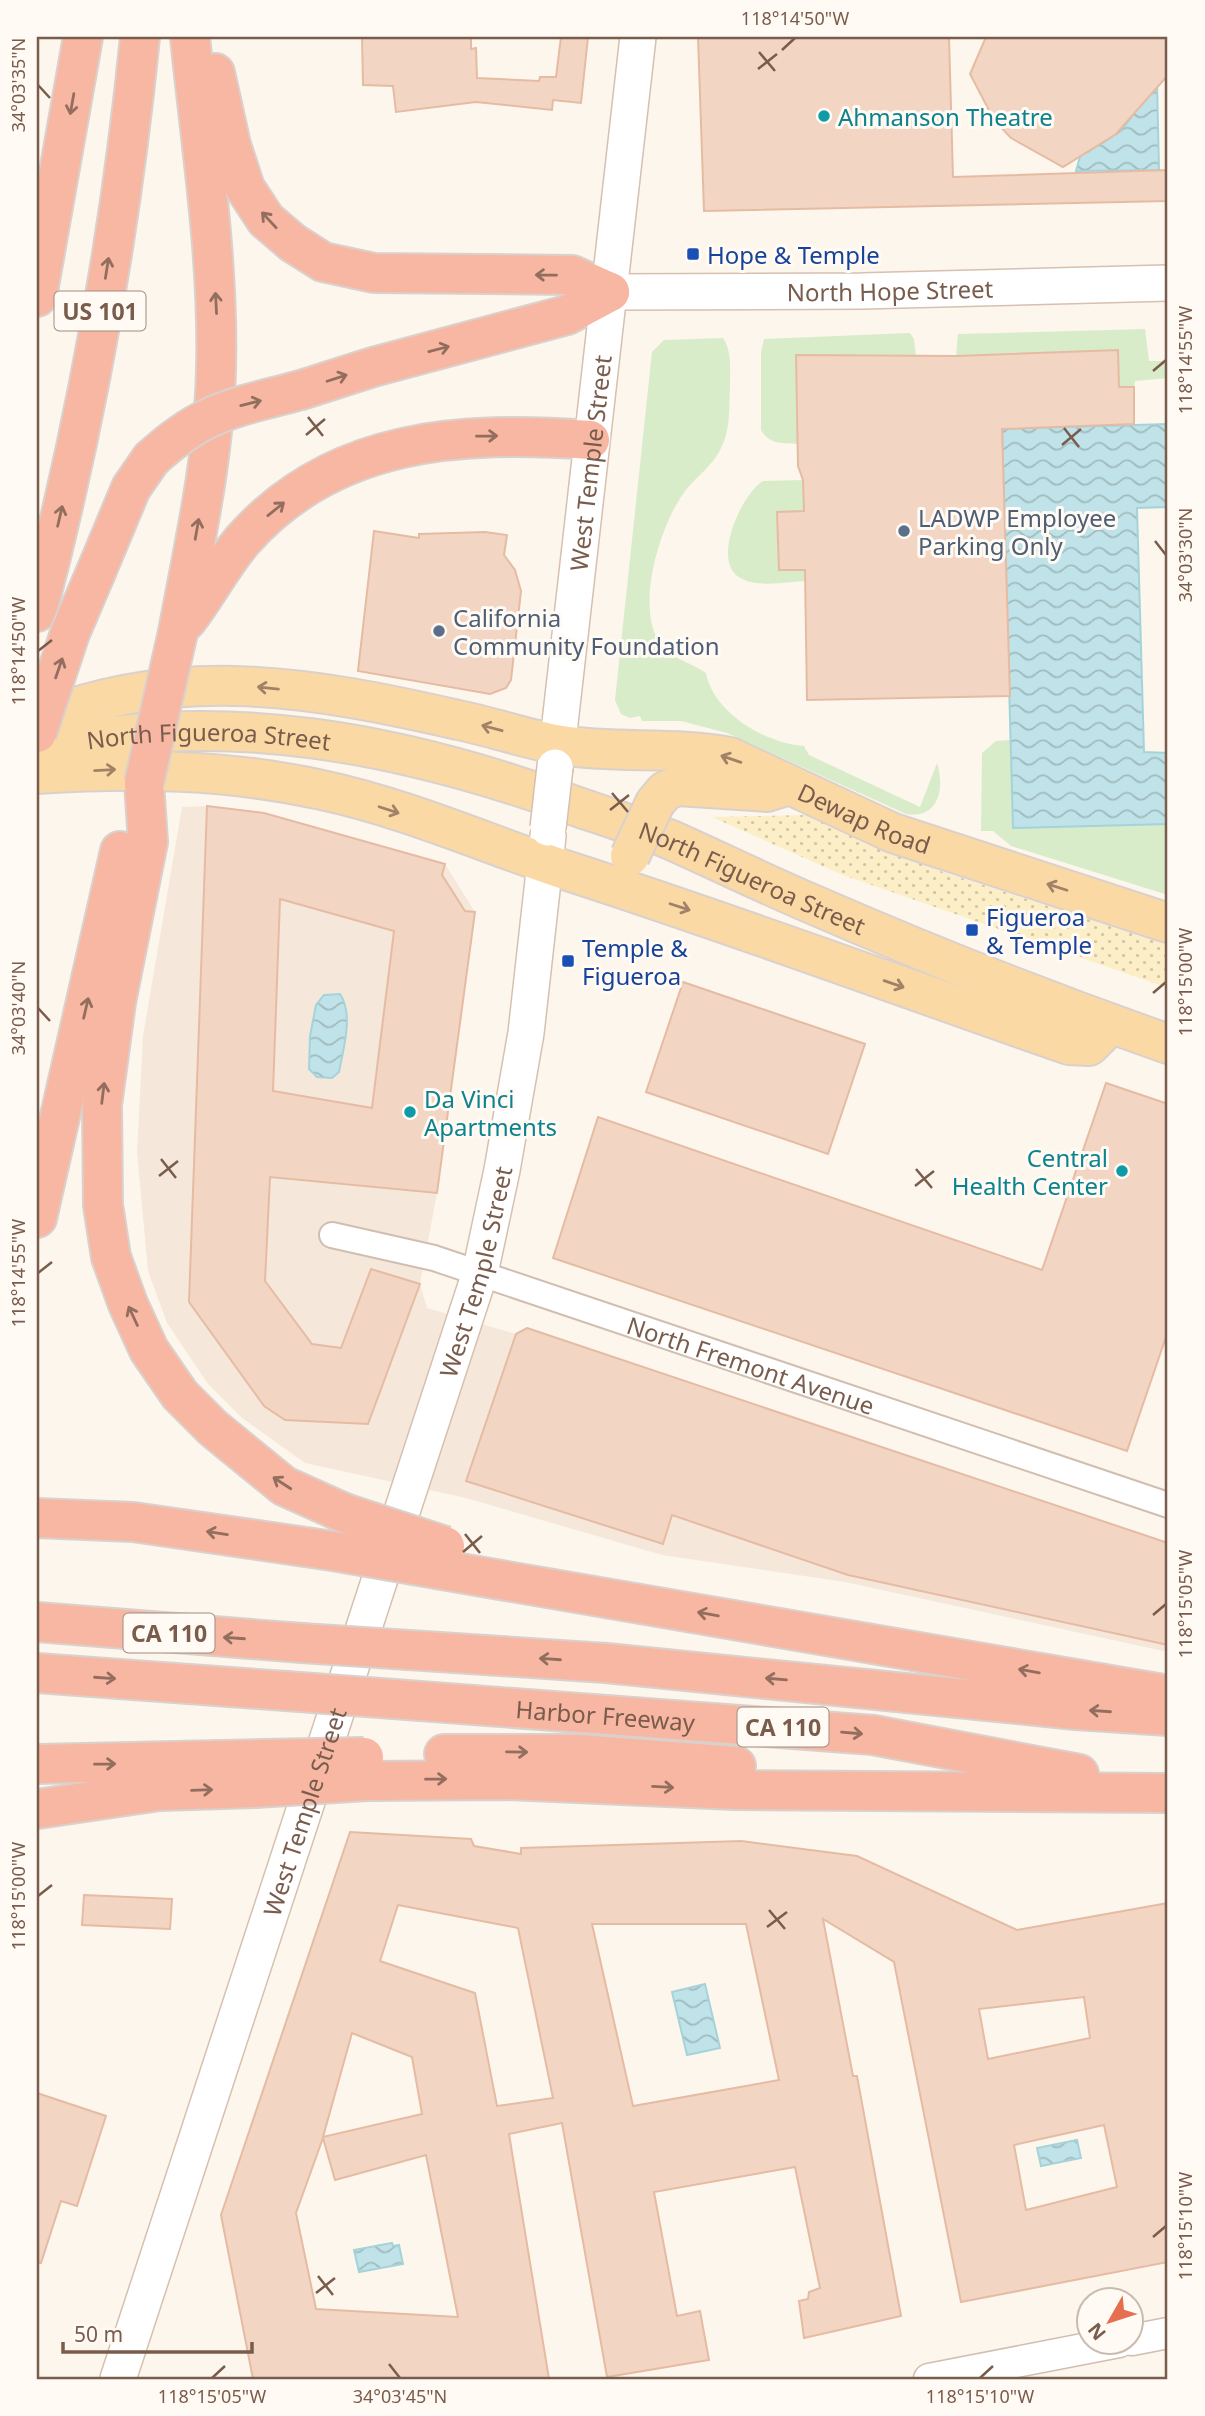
<svg xmlns="http://www.w3.org/2000/svg" width="1205" height="2416" viewBox="0 0 1205 2416" font-family="'Noto Sans',sans-serif">
	<style>
		.residential { fill: #f5e8da }
		.green { fill: #d8ecc9 }
		.sand { fill: url(#sand-dots) }
		.water { fill: url(#water-waves); stroke: #a5d3da; stroke-width: 2 }
		.building { fill: #f3d5c3; stroke: #e6bba3; stroke-width: 2; fill-rule: evenodd }
		.lines { fill: none; stroke-linecap: round; stroke-linejoin: round }
		.minor-casing { stroke: #d1beb0; stroke-width: 28 }
		.tertiary-casing { stroke: #d1beb0; stroke-width: 33 }
		.secondary-casing { stroke: #d6c0b0; stroke-width: 38 }
		.primary-casing { stroke: #dad1cd; stroke-width: 42 }
		.motorway-casing { stroke: #dad1cd; stroke-width: 42 }
		.minor { stroke: #fff; stroke-width: 24 }
		.tertiary { stroke: #fff; stroke-width: 30 }
		.secondary { stroke: #fff; stroke-width: 35 }
		.primary { stroke: #fbd9a5; stroke-width: 38 }
		.motorway { stroke: #f7b7a3; stroke-width: 38 }
		.secondary-bridge-casing { stroke: #d6c0b0; stroke-width: 38; stroke-linecap: butt }
		.primary-bridge-casing { stroke: #dad1cd; stroke-width: 42; stroke-linecap: butt }
		.motorway-bridge-casing { stroke: #dad1cd; stroke-width: 42; stroke-linecap: butt }
		.secondary-bridge { stroke: #fff; stroke-width: 35 }
		.primary-bridge { stroke: #fbd9a5; stroke-width: 38 }
		.motorway-bridge { stroke: #f7b7a3; stroke-width: 38 }
		.oneway { stroke: #936e5e }
		.oneway2 { stroke: #a18267 }
		.ticks { fill: none; stroke: #7a5c4d; stroke-width: 2.5 }
		.culture-dot { fill: #0f9aa8; stroke: #fffaf3; stroke-width: 2.5 }
		.transit-dot { fill: #1a4fb4; stroke: #fffaf3; stroke-width: 2.5 }
		.service-dot { fill: #5c6f8a; stroke: #fffaf3; stroke-width: 2.5 }
		.labels { text-anchor: middle; dominant-baseline: central; stroke-width: 6; stroke-linejoin: round; paint-order: stroke }
		.shield { fill: #fffaf3; stroke: #a28b7f; stroke-width: 2 }
		.shield-label { font-size: 23px; font-weight: bold; fill: #7a5c4d }
		.culture-label { font-size: 24px; fill: #0d838f; stroke: #fffaf3; text-anchor: start }
		.transit-label { font-size: 24px; fill: #164399; stroke: #fffaf3; text-anchor: start }
		.street-label { font-size: 24px; fill: #7a5c4d; stroke: #fffaf3 }
		.service-label { font-size: 24px; fill: #4e5e75; stroke: #fffaf3; text-anchor: start }
		.neatline { fill: none; stroke: #7a5c4d; stroke-width: 2.5 }
		.ticks-label { font-size: 18px; text-anchor: middle; fill: #7a5c4d }
	</style>
	<defs>
		<pattern id="sand-dots" width="8" height="8" patternUnits="userSpaceOnUse" patternTransform="scale(1.75)"><rect width="8" height="8" fill="#fcefc7"/><path d="M2 2h.1M6 6h.1" fill="none" stroke="#d1c5a4" stroke-width="1.8" stroke-linecap="round"/></pattern>
		<pattern id="water-waves" width="16" height="10" patternUnits="userSpaceOnUse" patternTransform="scale(1.75)"><rect width="16" height="10" fill="#bfe3e8"/><path d="M0 5q4-4 8 0t8 0" fill="none" stroke="#a0bbbe"/></pattern>
	</defs>
	<rect width="100%" height="100%" fill="#fdf6ec"/>
	<path class="residential" d="M207,806L264,813L445,864L475,912L437,1193L420,1284L427,1308L516,1334L527,1328L1168,1543V1652L845,1582L662,1555L466,1498L305,1463L242,1418L208,1384L167,1323L148,1271L137,1152L143,1036L182,807Z"/>
	<path class="green" d="M1145,329L1149,361H1168V378L1135,381L1134,387H1119L1118,350L956,356L958,334Z
		M910,333L914,339L916,356L798,444C781,443 770,445 761,430V352L764,339Z
		M723,338C732,351 730,369 730,385C729,405 731,429 721,448C712,468 692,479 681,497C659,530 637,604 658,640C667,658 691,662 706,673C713,713 767,744 804,746L809,755L920,807L937,763C945,788 939,819 906,814L727,733L681,721H642L640,716L630,718L621,714L615,700L652,352L664,340Z
		M803,480L805,581C786,582 752,589 736,575C714,555 742,494 763,481Z
		M1011,740L1013,827L1168,824V895L1011,846L993,831H981L982,753L996,741Z"/>
	<path class="sand" d="M806,815L940,871L1168,945V988L843,875L712,817Z"/>
	<path class="water" d="M1135,37H1156L1159,170L1076,171L1081,153C1107,144 1137,123 1141,93C1143,78 1140,60 1139,44Z
		M1168,424V507L1137,508L1144,752L1168,753V824L1013,828L1002,429Z
		M340,994C354,1014 343,1050 339,1072L332,1078L317,1077L309,1069L310,1036L316,1005L324,995Z
		M705,1984L720,2048L687,2055L672,1992Z
		M1077,2140L1081,2158L1041,2166L1037,2148Z
		M392,2243L393,2246L399,2245L403,2264L359,2272L354,2250Z"/>
	<path class="building" d="M362,37H471V49L476,48L477,78L539,81L540,77H556L561,37H588L581,103L553,100L552,110L476,102L396,112L393,86L363,85Z
		M698,37H949L953,177L1168,170V201L704,211Z
		M986,37H1168V75L1116,134L1063,167L1011,138L994,120L970,74Z
		M1118,350L1119,387H1134V424L1002,429L1010,696L807,700L805,570H779L777,512L804,511L803,480L798,466L796,355L956,356Z
		M374,531L419,538V534L485,532L507,535L504,555L515,570L521,591L511,680L506,688L490,694L358,671Z
		M207,806L264,813L445,864L442,875L465,911L475,912L437,1193L270,1177L265,1281L312,1344L341,1348L371,1269L420,1284L368,1424L285,1420L264,1406L189,1302ZM280,899L394,931L372,1108L273,1091Z
		M683,982L865,1044L828,1154L646,1092Z
		M1106,1083L1168,1104V1331L1127,1451L553,1258L598,1117L1042,1270Z
		M527,1328L1168,1543V1645L848,1575L672,1515L663,1544L466,1481L516,1334Z
		M350,1832L471,1839L474,1846L521,1854V1848L741,1841L857,1856L1017,1930L1168,1903V2262L961,2302L894,1962L823,1919L853,2076H857L901,2316L804,2338L799,2301L808,2299L809,2292L820,2288L795,2167L654,2192L677,2316L700,2311L709,2360L607,2377L562,2123L509,2134L549,2379H253L221,2215ZM398,1905L518,1928L553,2098L497,2106L475,1993L380,1961ZM592,1924H746L779,2080L633,2106ZM1084,1997L1090,2038L988,2059L979,2009ZM352,2033L412,2057L422,2114L323,2137ZM1104,2125L1117,2187L1026,2210L1014,2145ZM323,2138L335,2180L426,2155L458,2317L316,2309L296,2213Z
		M84,1895L172,1899L170,1929L82,1925Z
		M37,2093L106,2116L77,2206L61,2201L41,2263L37,2262Z"/>
	<g class="lines">
		<defs>
			<g id="minor">
				<path id="s1" d="M332,1235L434,1258L1168,1505"/>
			</g>
			<path id="tertiary" d="M1132,2340L1168,2333
				M929,2379L1119,2342"/>
			<g id="secondary">
				<path id="s2" d="M610,292L862,291L1168,283"/>
				<path id="s3" d="M555,767L638,37"/>
				<path id="s4" d="M118,2379L480,1273L502,1170L526,1033L548,836"/>
			</g>
			<g id="primary">
				<path id="s5" d="M37,721C178,663 314,687 458,720C493,727 526,739 561,745C617,754 675,746 730,757L893,833L1168,923"/>
				<path id="s6" d="M37,749C223,707 404,743 581,808C611,818 642,828 671,840C718,861 765,884 812,904C929,955 1048,1002 1168,1044"/>
				<path d="M37,774C133,768 227,769 322,790C406,808 487,844 568,871C736,925 902,987 1069,1045L1089,1046L1111,1024"/>
				<path d="M655,803L665,791L678,786L767,792L789,785"/>
			</g>
			<g id="motorway">
				<path d="M215,73L231,145L245,188L266,220L293,243L323,262L374,273L572,275L610,292"/>
				<path d="M37,297L83,37"/>
				<path d="M301,390L373,367L567,315L610,292"/>
				<path d="M96,572L131,488L151,459"/>
				<path d="M37,612C86,424 121,229 140,37"/>
				<path d="M187,620C207,594 221,566 242,541C333,437 462,431 590,440"/>
				<path d="M178,632C194,546 214,458 216,370C219,259 201,147 190,37"/>
				<path d="M144,783L148,842L116,1002L102,1105L103,1205L111,1257L128,1304L149,1350L180,1395L213,1428L284,1486L344,1513"/>
				<path d="M37,1218L120,851"/>
				<path d="M37,1518L133,1522L333,1551"/>
				<path d="M437,1569L1163,1694"/>
				<path d="M37,1622L302,1643"/>
				<path d="M409,1650L606,1663L1076,1710L1168,1716"/>
				<path d="M37,1673L286,1691"/>
				<path id="s7" d="M394,1699L873,1735L1079,1774"/>
				<path d="M444,1754H579L736,1766"/>
				<path d="M37,1764L264,1759"/>
				<path d="M367,1781L506,1780L735,1790L1168,1793"/>
				<path d="M37,1809L159,1791L255,1788"/>
			</g>
		</defs>
		<use href="#minor" class="minor-casing"/>
		<use href="#tertiary" class="tertiary-casing"/>
		<use href="#secondary" class="secondary-casing"/>
		<use href="#primary" class="primary-casing"/>
		<use href="#motorway" class="motorway-casing"/>
		<use href="#minor" class="minor"/>
		<use href="#tertiary" class="tertiary"/>
		<use href="#secondary" class="secondary"/>
		<use href="#primary" class="primary"/>
		<use href="#motorway" class="motorway"/>
		<defs>
			<path id="secondary-bridge" d="M548,828L555,767"/>
			<path id="primary-bridge" d="M630,856L655,803"/>
			<path id="motorway-bridge" d="M151,459C204,410 234,408 301,390
				M37,733L70,633L96,572
				M144,783L178,632
				M344,1513L445,1546
				M333,1551L437,1569
				M302,1643L409,1650
				M286,1691L394,1699
				M264,1759L364,1757
				M255,1788L367,1781"/>
		</defs>
		<use href="#secondary-bridge" class="secondary-bridge-casing"/>
		<use href="#primary-bridge" class="primary-bridge-casing"/>
		<use href="#motorway-bridge" class="motorway-bridge-casing"/>
		<use href="#secondary-bridge" class="secondary-bridge"/>
		<use href="#primary-bridge" class="primary-bridge"/>
		<use href="#motorway-bridge" class="motorway-bridge"/>
	</g>
	<defs><path id="oneway-shaft" d="M-6 0H5M1.5-3L5.5 0L1.5 3" fill="none" stroke-width="1.6" stroke-linecap="round" stroke-linejoin="round" transform="scale(1.75)"/></defs>
	<g class="oneway">
		<use href="#oneway-shaft" transform="translate(72 104) rotate(100)"/>
		<use href="#oneway-shaft" transform="translate(269 220) rotate(-133)"/>
		<use href="#oneway-shaft" transform="translate(107 268) rotate(-81)"/>
		<use href="#oneway-shaft" transform="translate(546 275) rotate(-179)"/>
		<use href="#oneway-shaft" transform="translate(216 303) rotate(-93)"/>
		<use href="#oneway-shaft" transform="translate(439 349) rotate(-15)"/>
		<use href="#oneway-shaft" transform="translate(337 378) rotate(-18)"/>
		<use href="#oneway-shaft" transform="translate(251 403) rotate(-14)"/>
		<use href="#oneway-shaft" transform="translate(487 436) rotate(-1)"/>
		<use href="#oneway-shaft" transform="translate(276 509) rotate(-39)"/>
		<use href="#oneway-shaft" transform="translate(60 516) rotate(-77)"/>
		<use href="#oneway-shaft" transform="translate(197 529) rotate(-80)"/>
		<use href="#oneway-shaft" transform="translate(59 668) rotate(-71)"/>
		<use href="#oneway-shaft" transform="translate(86 1008) rotate(-77)"/>
		<use href="#oneway-shaft" transform="translate(103 1093) rotate(-83)"/>
		<use href="#oneway-shaft" transform="translate(133 1316) rotate(-115)"/>
		<use href="#oneway-shaft" transform="translate(282 1483) rotate(-147)"/>
		<use href="#oneway-shaft" transform="translate(217 1533) rotate(-171)"/>
		<use href="#oneway-shaft" transform="translate(708 1614) rotate(-170)"/>
		<use href="#oneway-shaft" transform="translate(234 1638) rotate(-176)"/>
		<use href="#oneway-shaft" transform="translate(550 1659) rotate(-176)"/>
		<use href="#oneway-shaft" transform="translate(1029 1671) rotate(-170)"/>
		<use href="#oneway-shaft" transform="translate(105 1678) rotate(4)"/>
		<use href="#oneway-shaft" transform="translate(776 1679) rotate(-175)"/>
		<use href="#oneway-shaft" transform="translate(1100 1711) rotate(-176)"/>
		<use href="#oneway-shaft" transform="translate(852 1733) rotate(5)"/>
		<use href="#oneway-shaft" transform="translate(517 1752) rotate(1)"/>
		<use href="#oneway-shaft" transform="translate(105 1764) rotate(-1)"/>
		<use href="#oneway-shaft" transform="translate(436 1779) rotate(-1)"/>
		<use href="#oneway-shaft" transform="translate(663 1787) rotate(3)"/>
		<use href="#oneway-shaft" transform="translate(202 1790) rotate(-2)"/>
	</g>
	<g class="oneway2">
		<use href="#oneway-shaft" transform="translate(268 688) rotate(-174)"/>
		<use href="#oneway-shaft" transform="translate(492 728) rotate(-165)"/>
		<use href="#oneway-shaft" transform="translate(731 759) rotate(-161)"/>
		<use href="#oneway-shaft" transform="translate(105 770) rotate(-3)"/>
		<use href="#oneway-shaft" transform="translate(389 810) rotate(18)"/>
		<use href="#oneway-shaft" transform="translate(1057 887) rotate(-162)"/>
		<use href="#oneway-shaft" transform="translate(680 907) rotate(18)"/>
		<use href="#oneway-shaft" transform="translate(894 984) rotate(19)"/>
	</g>
	<path class="ticks" d="M782,50L795,38M759,52L775,71M758,69L777,54M38,85L50,98M1153,371L1166,360M308,417L323,436M1064,428L1079,447M306,435L325,419M1062,445L1081,429M1155,541L1166,555M38,651L52,640M612,793L628,812M610,810L629,795M1153,993L1166,982M38,1008L50,1021M161,1159L176,1178M916,1169L932,1188M159,1176L178,1161M915,1186L934,1171M38,1273L52,1262M465,1534L480,1553M463,1552L482,1536M1153,1615L1166,1604M38,1896L52,1885M769,1910L785,1929M767,1927L787,1912M1153,2237L1166,2226M318,2276L333,2295M316,2293L335,2278M389,2364L400,2378M212,2378L225,2366M980,2378L993,2366"/>
	<g class="culture-dot">
		<circle cx="824" cy="116" r="7"/>
		<circle cx="410" cy="1112" r="7"/>
		<circle cx="1122" cy="1171" r="7"/>
	</g>
	<g class="transit-dot">
		<rect x="686" y="247" width="14" height="14" rx="3.5"/>
		<rect x="965" y="923" width="14" height="14" rx="3.5"/>
		<rect x="561" y="954" width="14" height="14" rx="3.5"/>
	</g>
	<g class="service-dot">
		<circle cx="904" cy="531" r="7"/>
		<circle cx="439" cy="631" r="7"/>
	</g>
	<g class="labels">
		<g class="shield">
			<rect x="54.5" y="291.5" width="91" height="39" rx="5"/>
			<rect x="123.5" y="1613.5" width="91" height="39" rx="5"/>
			<rect x="737.5" y="1707.5" width="91" height="39" rx="5"/>
		</g>
		<g class="shield-label">
			<text x="100" y="311">US 101</text>
			<text x="169" y="1633">CA 110</text>
			<text x="783" y="1727">CA 110</text>
		</g>
		<g class="culture-label">
			<text x="838" y="116">Ahmanson Theatre</text>
			<text x="424" y="1098">Da Vinci<tspan x="424" dy="28">Apartments</tspan></text>
			<text x="1108" y="1157" text-anchor="end">Central<tspan x="1108" dy="28">Health Center</tspan></text>
		</g>
		<g class="transit-label">
			<text x="707" y="254">Hope &amp; Temple</text>
			<text x="986" y="916">Figueroa<tspan x="986" dy="28">&amp; Temple</tspan></text>
			<text x="582" y="947">Temple &amp;<tspan x="582" dy="28">Figueroa</tspan></text>
		</g>
		<g class="street-label">
			<text stroke="none"><textPath href="#s2" startOffset="280">North Hope Street</textPath></text>
			<text stroke="none"><textPath href="#s3" startOffset="306">West Temple Street</textPath></text>
			<text stroke="none"><textPath href="#s6" startOffset="173">North Figueroa Street</textPath></text>
			<text stroke="none"><textPath href="#s5" startOffset="852">Dewap Road</textPath></text>
			<text stroke="none"><textPath href="#s6" startOffset="740">North Figueroa Street</textPath></text>
			<text stroke="none"><textPath href="#s4" startOffset="1164">West Temple Street</textPath></text>
			<text stroke="none"><textPath href="#s1" startOffset="439">North Fremont Avenue</textPath></text>
			<text stroke="none"><textPath href="#s7" startOffset="212">Harbor Freeway</textPath></text>
			<text stroke="none"><textPath href="#s4" startOffset="597">West Temple Street</textPath></text>
		</g>
		<g class="service-label">
			<text x="918" y="517">LADWP Employee<tspan x="918" dy="28">Parking Only</tspan></text>
			<text x="453" y="617">California<tspan x="453" dy="28">Community Foundation</tspan></text>
		</g>
	</g>
	<rect width="1205" height="2416" fill="none" stroke="#fffaf3" stroke-width="77"/>
	<g transform="translate(1110 2321) rotate(231)"><circle r="33" fill="#fffaf3" stroke="#cabbb1" stroke-width="2"/>
	<path d="M0-5L12 26L0 18L-12 26Z" fill="#e76f51"/>
	<text y="-10" font-size="19" font-weight="bold" text-anchor="middle" fill="#7a5c4d">N</text>
	</g>
	<path d="M63 2342v10h189v-10" fill="none" stroke="#7a5c4d" stroke-width="3.5"/>
	<text x="74" y="2342" font-size="21" fill="#7a5c4d" stroke="#fffaf3" stroke-width="5" paint-order="stroke">50 m</text>
	<rect x="38" y="38" width="1128" height="2340" class="neatline"/>
	<g class="ticks-label">
		<text x="795" y="25">118°14'50"W</text>
		<text transform="translate(19 85) rotate(-90)" y="6">34°03'35"N</text>
		<text transform="translate(1186 360) rotate(-90)" y="6">118°14'55"W</text>
		<text transform="translate(1186 555) rotate(-90)" y="6">34°03'30"N</text>
		<text transform="translate(19 651) rotate(-90)" y="6">118°14'50"W</text>
		<text transform="translate(1186 982) rotate(-90)" y="6">118°15'00"W</text>
		<text transform="translate(19 1008) rotate(-90)" y="6">34°03'40"N</text>
		<text transform="translate(19 1273) rotate(-90)" y="6">118°14'55"W</text>
		<text transform="translate(1186 1604) rotate(-90)" y="6">118°15'05"W</text>
		<text transform="translate(19 1896) rotate(-90)" y="6">118°15'00"W</text>
		<text transform="translate(1186 2226) rotate(-90)" y="6">118°15'10"W</text>
		<text x="212" y="2403">118°15'05"W</text>
		<text x="400" y="2403">34°03'45"N</text>
		<text x="980" y="2403">118°15'10"W</text>
	</g>
</svg>
